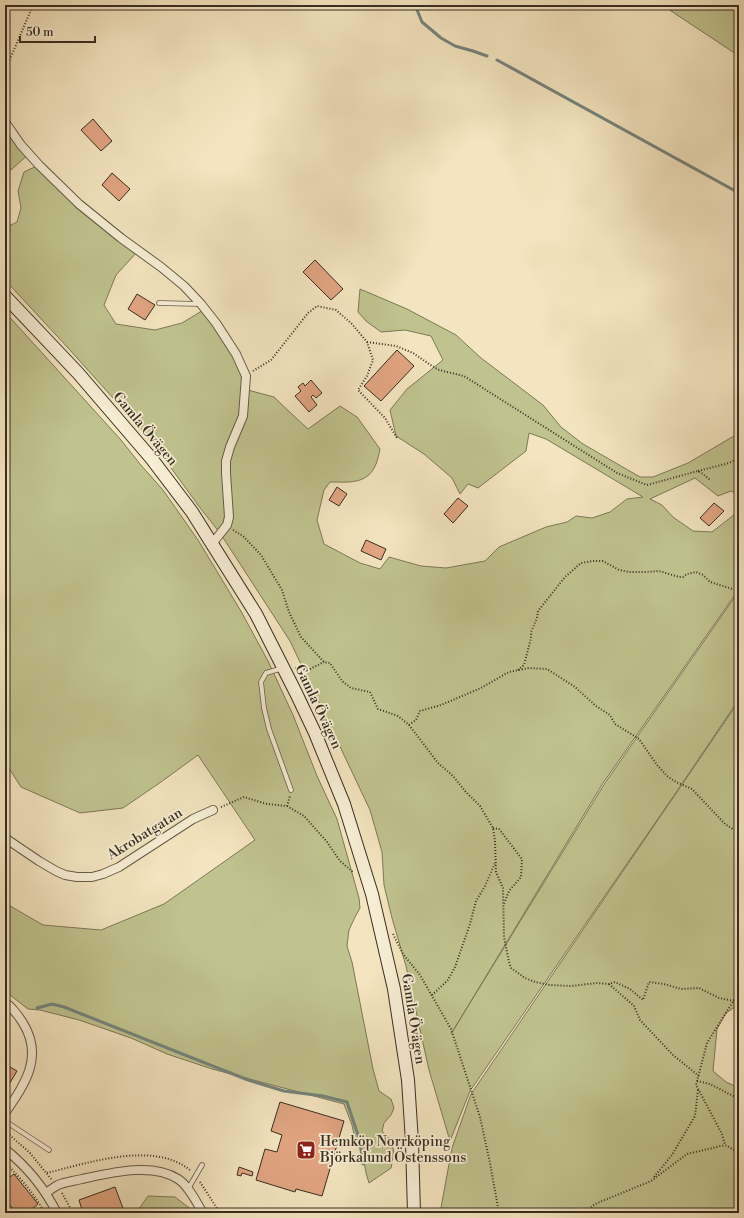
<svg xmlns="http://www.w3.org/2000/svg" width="744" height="1218" viewBox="0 0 744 1218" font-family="'Libre Bodoni',serif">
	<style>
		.green { fill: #c0c38e; stroke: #7c7858 }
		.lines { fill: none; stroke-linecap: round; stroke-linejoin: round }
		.stream { stroke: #74837d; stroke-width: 3 }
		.building { fill: #e1a581; stroke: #372d21 }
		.lane-casing { stroke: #665b48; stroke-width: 5.5 }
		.street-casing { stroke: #665b48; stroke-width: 10 }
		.secondary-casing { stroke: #372d21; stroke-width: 14 }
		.path { stroke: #372d21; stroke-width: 2; stroke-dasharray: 1 2; stroke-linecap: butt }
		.lane { stroke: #f7eed5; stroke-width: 4 }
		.street { stroke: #f7eed5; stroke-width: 8 }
		.secondary { stroke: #f7eed5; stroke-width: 12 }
		.labels { text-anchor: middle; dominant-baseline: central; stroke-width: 3.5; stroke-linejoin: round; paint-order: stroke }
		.street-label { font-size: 14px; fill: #372d21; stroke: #f7eed5 }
		.poi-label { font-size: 14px; fill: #372d21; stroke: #f7eed5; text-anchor: start }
	</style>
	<rect width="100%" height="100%" fill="#f3e5bf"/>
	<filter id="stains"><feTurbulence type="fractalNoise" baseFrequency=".005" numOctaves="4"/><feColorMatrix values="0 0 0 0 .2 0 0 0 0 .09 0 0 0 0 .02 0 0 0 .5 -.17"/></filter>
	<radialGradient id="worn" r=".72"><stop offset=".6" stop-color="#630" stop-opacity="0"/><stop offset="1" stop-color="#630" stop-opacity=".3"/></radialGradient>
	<path class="green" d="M662,5H739V56Z
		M5,122L29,154L12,169L5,172Z
		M39,165L138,251L116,275L104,305L116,324L155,330L182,323L205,309L246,376L244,389L274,397L295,417L308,429L340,406L357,417L380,449C379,454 378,459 376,464C368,485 348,482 330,482L324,490L317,520L324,544L360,563L380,569L389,557L421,566L446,568L485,561L499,547L546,527L567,522L576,516L592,518L610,512L627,499L643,497L546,439L529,433L526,451L478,488L468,484L460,494L452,478L424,454L396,436L390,410L407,389L443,360L431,336L405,330L381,332L366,321L358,312L360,289L407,309L456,335L481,358L543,405L561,427L583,444L640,477H653L688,463L739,433V498L736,493L731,491L718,496L695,478L650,499L662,505L673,517L693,531L712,532L739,511V589L603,783L451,1034L605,783L739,591V699L673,797L470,1091L450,1141L429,1070L406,966L392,918L384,885L382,852L370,810L290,641L220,533L201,509L149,438L69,349L5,280V228L17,222L21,208L18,191L24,172Z
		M5,312L121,440L140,464L163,490L198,540L221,578L242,613L268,661L293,715L317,776L337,819L359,898L360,908L355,917L349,930L347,946L352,962L373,1069L379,1091L391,1099L394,1108L391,1115L384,1123L382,1131L391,1140L394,1153L391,1168L369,1183L366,1173L363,1155L355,1139L352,1125L344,1104L212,1069L167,1054L131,1038L79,1020L40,1010L28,1009L5,991V903L43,925L101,930L164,904L255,840L198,755L161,782L123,808L80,813L21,787L5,762Z
		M739,701V1004L726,1013L717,1029L713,1071L726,1082L739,1088V1213H440L452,1148L471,1094Z
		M148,1196L175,1197L196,1213H136Z"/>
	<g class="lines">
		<path class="stream" d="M415,5L422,22L441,38L455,46L473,51L487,56
			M497,60L739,193
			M37,1008L52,1004L64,1007L248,1080L284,1091L323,1096L347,1102L360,1141L363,1164"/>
	</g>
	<path class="building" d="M93,119L112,141L101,151L81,130Z
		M112,173L130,189L119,201L102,185Z
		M315,260L343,289L331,300L303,272Z
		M137,294L155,305L145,320L128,309Z
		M397,350L414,366L381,401L364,386Z
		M311,380L322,393L316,398L313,395L311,397L317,405L309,412L295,396L301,391L298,387L303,383L305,386Z
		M337,487L347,494L339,506L329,500Z
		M458,498L468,506L453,523L444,514Z
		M714,503L724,511L709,526L700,518Z
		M366,540L386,549L381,560L361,551Z
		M5,1064L17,1071L5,1091Z
		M280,1102L344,1121L322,1196L296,1189L295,1192L256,1180L265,1149L277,1152L282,1135L271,1131Z
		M239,1167L253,1172L252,1176L242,1173L241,1176L237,1175Z
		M14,1174L38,1204L27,1213H17L8,1203L5,1205V1181Z
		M115,1187L124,1211L119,1213H110L109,1210L105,1211V1213H83L79,1200Z"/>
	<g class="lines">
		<defs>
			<path id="lane" d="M159,303L201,304
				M283,668L266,673L261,682L264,708L269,729L291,790
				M5,1121L49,1150
				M188,1189L202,1165"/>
			<path id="street" d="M5,122L21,145L39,165L79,204L121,238L161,267L184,286L201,304L216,323L236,354L246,376L243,416L230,447L226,461V473L229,517L227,525L212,544
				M5,838L39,861L56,871L65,875L77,877H92L103,874L119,867L193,819L213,810
				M5,1002C13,1008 18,1015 23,1023C44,1057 25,1084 5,1113
				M5,1149C26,1166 45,1189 57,1213
				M46,1193C50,1190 54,1187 58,1185C65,1182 74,1181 82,1179C110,1173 152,1162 178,1179C189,1186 196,1202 203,1213"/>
			<path id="secondary" d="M5,296L78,373L151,458L192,512L256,614L296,693L315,733L344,804L372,894L394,989L408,1080L412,1142L414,1213"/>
		</defs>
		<use href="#lane" class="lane-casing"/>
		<use href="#street" class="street-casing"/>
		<use href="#secondary" class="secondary-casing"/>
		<path class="path" d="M5,71L33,5
			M367,342L396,346L413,353L432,366L439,370L464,376L617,473L647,485L698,471L703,474L710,480
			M253,371L271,360L308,313L317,306L336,310L352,324L367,342L373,360L367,376L358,390L385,418L397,438
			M698,471L729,463L739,458
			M233,530L243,536L261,555L282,590L289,612L301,637L324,662L330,663L342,681L351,688L370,692L378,709L398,716L409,725L438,763L453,776L465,791L480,806L493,828L495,841L496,872L503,888L504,937L509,962L511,968L525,978L535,982L550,985L571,986L597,983L609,984L615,982L630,989L643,1000L649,982L664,984L681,989L699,988L719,998L734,1001
			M295,668L310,669L324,662
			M518,670L524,665L531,638V632L537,618L538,611L565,577L581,563L593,561H603L619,570L629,572H646L659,571L679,577H683L687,574L696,572L703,575L710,582L739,591
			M409,725L416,720L420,711L441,705L481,688L509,672L529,668L547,669L575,687L596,706L610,715L615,724L639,739L657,765L667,776L676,782L692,789L725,824L739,833
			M287,806L304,816L327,842L340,861L354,873
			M221,807L244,797L267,804L287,806L290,796
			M493,828L499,829L522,859L521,877L509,891L504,904
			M393,934L403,954L420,975L451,1029L480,1117L490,1163L499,1213
			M609,984L634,1006L640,1020L673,1055L699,1076
			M739,992L707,1043L696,1085L722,1134L725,1145L739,1153
			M432,995L448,980L455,967L470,924L476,901L485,886L495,863
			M697,1081L710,1084L739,1099
			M5,1131L30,1153L52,1180
			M735,1151L739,1132
			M5,1163C21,1178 34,1194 45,1213
			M47,1173C88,1163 155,1140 191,1171
			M654,1177L672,1155L695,1116L698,1090
			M200,1182L220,1213
			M62,1193L73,1213
			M584,1213L595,1204L651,1181L687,1154L725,1145"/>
		<use href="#lane" class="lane"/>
		<use href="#street" class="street"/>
		<use href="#secondary" class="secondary"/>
	</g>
	<defs>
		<symbol id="supermarket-square" viewBox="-11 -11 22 22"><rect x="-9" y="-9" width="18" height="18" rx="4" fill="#8f2418" stroke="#f7eed5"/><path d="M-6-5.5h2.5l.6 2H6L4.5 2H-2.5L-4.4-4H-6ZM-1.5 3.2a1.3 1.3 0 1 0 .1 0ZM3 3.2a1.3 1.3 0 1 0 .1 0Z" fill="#fff"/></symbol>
	</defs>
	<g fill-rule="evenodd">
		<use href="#supermarket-square" x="295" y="1139" width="22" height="22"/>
	</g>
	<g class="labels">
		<g class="street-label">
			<text transform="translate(145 429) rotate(50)">Gamla Övägen</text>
			<text transform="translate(318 707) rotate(65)">Gamla Övägen</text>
			<text transform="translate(145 834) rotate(-32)">Akrobatgatan</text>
			<text transform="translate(413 1019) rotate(81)">Gamla Övägen</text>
		</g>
		<g class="poi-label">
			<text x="320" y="1142">Hemköp Norrköping<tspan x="320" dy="16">Björkalund Östenssons</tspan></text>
		</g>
	</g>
	<rect width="744" height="1218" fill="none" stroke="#f3e5bf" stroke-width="20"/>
	<rect x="6" y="6" width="732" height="1206" fill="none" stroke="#372d21" stroke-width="2"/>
	<rect x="10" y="10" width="724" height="1198" fill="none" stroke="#372d21"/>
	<path d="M20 36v6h75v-6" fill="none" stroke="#372d21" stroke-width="2"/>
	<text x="26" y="36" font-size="12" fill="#372d21" stroke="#f7eed5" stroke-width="3" paint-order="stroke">50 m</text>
	<rect width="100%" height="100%" filter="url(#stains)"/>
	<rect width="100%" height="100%" fill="url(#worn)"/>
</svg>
